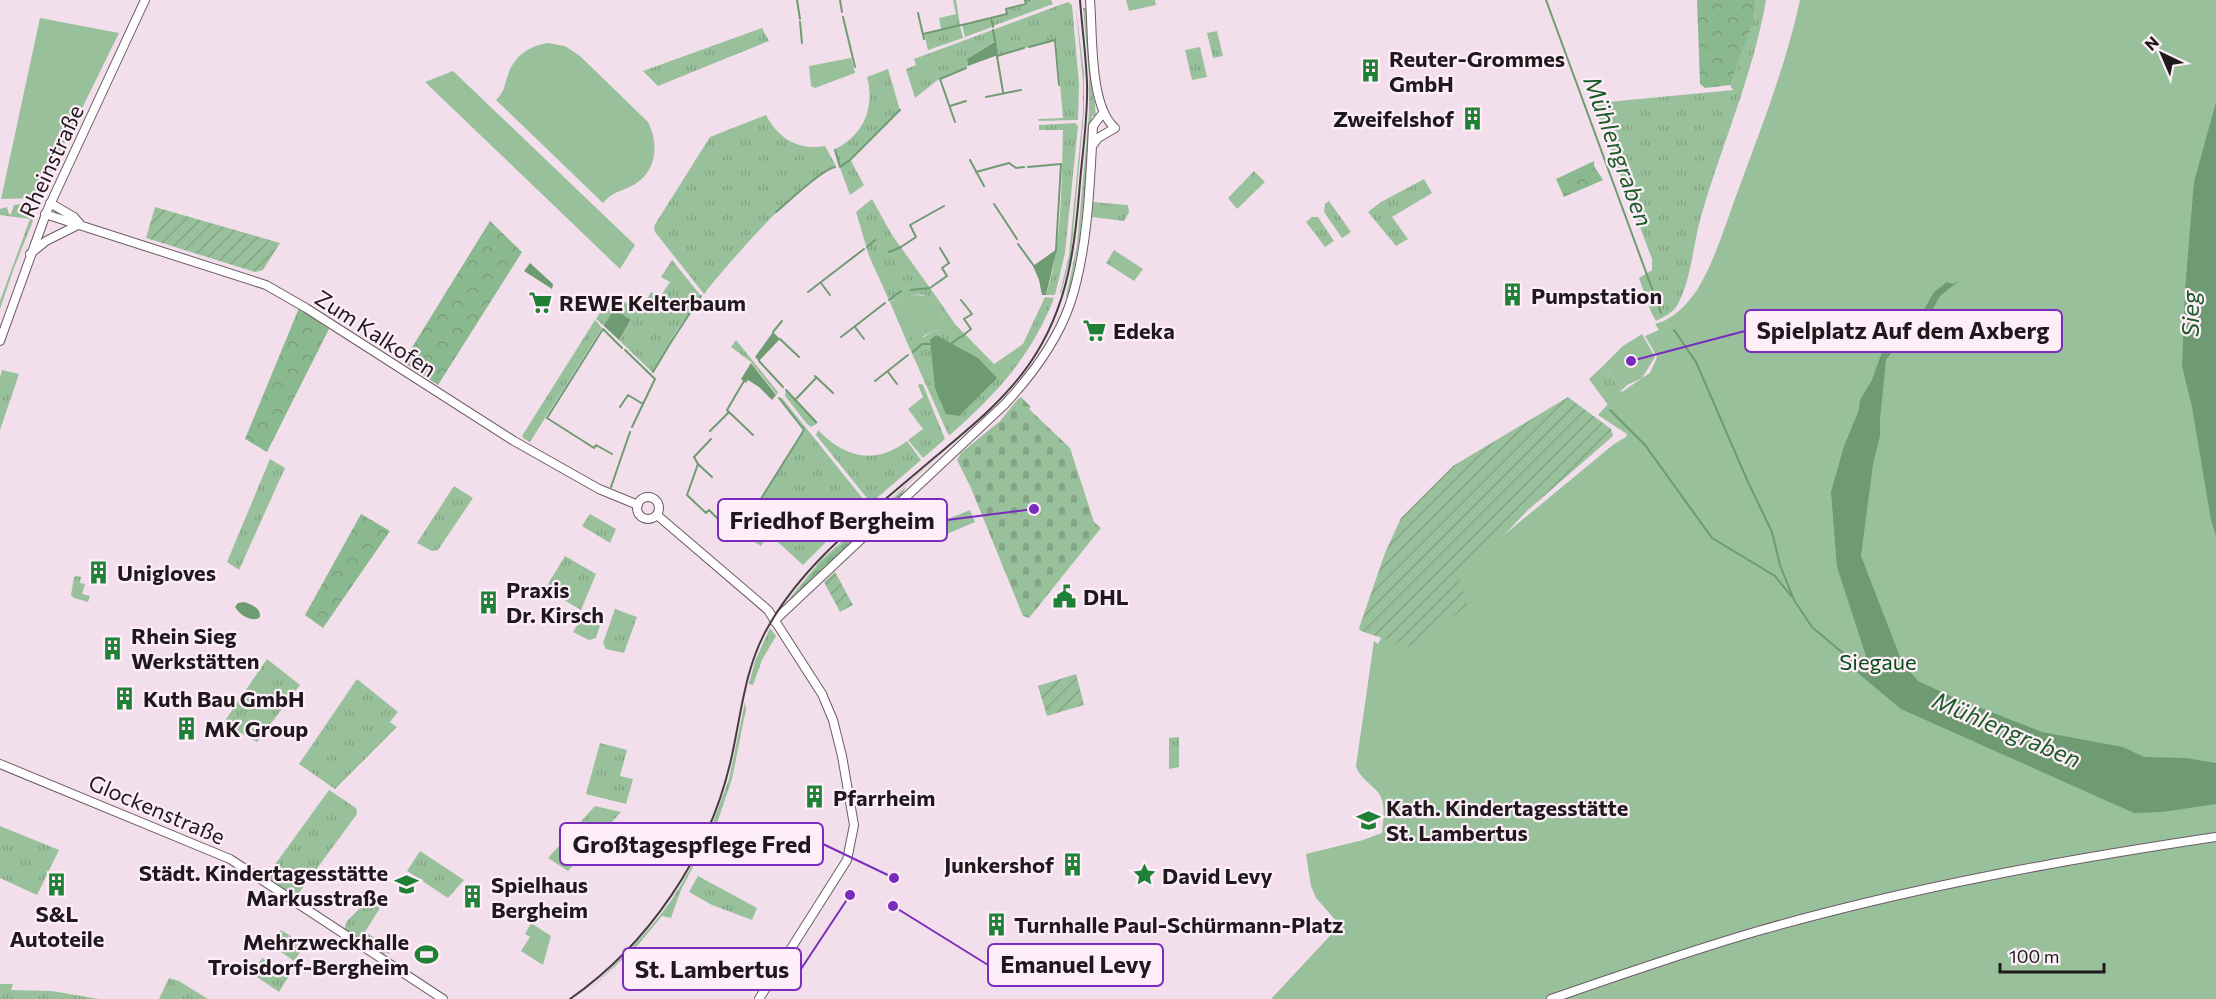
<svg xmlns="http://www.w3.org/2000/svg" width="2216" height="999" viewBox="0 0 2216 999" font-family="Commissioner,sans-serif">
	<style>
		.grass { fill: url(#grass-tufts) }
		.forest { fill: url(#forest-crowns) }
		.cemetery { fill: url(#cemetery-stones) }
		.park { fill: #98c19b }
		.garden { fill: url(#garden-furrows) }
		.water { fill: #6e9b72 }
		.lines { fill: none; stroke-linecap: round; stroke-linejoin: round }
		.stream { stroke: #6e9b72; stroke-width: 2 }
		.secondary-casing { stroke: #6c5b66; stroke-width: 10 }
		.secondary { stroke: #fff; stroke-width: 8 }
		.rail { stroke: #473d43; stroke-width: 2 }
		.labels { text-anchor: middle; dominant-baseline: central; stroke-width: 4.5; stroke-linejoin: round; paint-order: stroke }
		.poi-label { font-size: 22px; font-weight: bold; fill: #1f181c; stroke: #feeef8; text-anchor: start }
		.street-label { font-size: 22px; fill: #1f181c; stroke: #feeef8 }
		.park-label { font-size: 22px; fill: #064f1a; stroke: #feeef8 }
		.water-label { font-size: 24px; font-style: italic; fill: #1b5d28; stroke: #feeef8 }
		.leader { fill: none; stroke: #7b2cbf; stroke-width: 2 }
		.callout-dot { fill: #7b2cbf; stroke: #feeef8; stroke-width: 2 }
		.callout { fill: #feeef8; stroke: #7b2cbf; stroke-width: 2 }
		.callout-label { font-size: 24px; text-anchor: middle; font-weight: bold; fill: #1f181c }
	</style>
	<defs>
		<pattern id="grass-tufts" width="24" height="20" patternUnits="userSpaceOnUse" patternTransform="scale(1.5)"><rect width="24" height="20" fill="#98c19b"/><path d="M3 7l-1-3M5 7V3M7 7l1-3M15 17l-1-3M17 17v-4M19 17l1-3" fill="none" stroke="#83a585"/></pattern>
		<pattern id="forest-crowns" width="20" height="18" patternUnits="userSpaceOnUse" patternTransform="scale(1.5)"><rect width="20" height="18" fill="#8bb98f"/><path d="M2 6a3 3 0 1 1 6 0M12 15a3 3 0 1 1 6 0" fill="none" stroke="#789e7b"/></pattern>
		<pattern id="cemetery-stones" width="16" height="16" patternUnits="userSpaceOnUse" patternTransform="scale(1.5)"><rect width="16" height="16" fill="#98c19b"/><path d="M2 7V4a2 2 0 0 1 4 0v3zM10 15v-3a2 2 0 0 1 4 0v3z" fill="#83a585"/></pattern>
		<pattern id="garden-furrows" width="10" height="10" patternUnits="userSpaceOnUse" patternTransform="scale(1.5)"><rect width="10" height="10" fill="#98c19b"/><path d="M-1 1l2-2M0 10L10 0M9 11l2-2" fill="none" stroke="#83a585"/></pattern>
	</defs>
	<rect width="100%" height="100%" fill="#f3dfec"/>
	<path class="grass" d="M953,0H956L960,25L941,29L939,18L956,14Z
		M1033,0H1051L1053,4L993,26L992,18L1007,15L1006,10L1026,5V2Z
		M1075,0L1084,73V112L1071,256L1061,293H1060L1069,255L1083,112V82Z
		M1126,0H1155L1156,5L1129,11Z
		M1756,0H1766C1753,76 1721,146 1700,220C1693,247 1691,279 1678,304C1673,313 1664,317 1656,321L1651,312L1639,278L1652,270V259L1595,107L1598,103L1733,90L1730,85L1731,78L1754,19Z
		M1068,2L1072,5L1079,84L1078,120L1039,121L1038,119L1063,118L1056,40L998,55L995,41L967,59L968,66L939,79L915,98L906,69L916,65L914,59Z
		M1083,8H1086L1096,117L1092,116L1080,236L1069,297H1066L1077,245L1089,113V75Z
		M991,18L992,27L965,37L962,25Z
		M960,26L963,38L928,50L924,34Z
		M762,28L769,41L658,86L643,71Z
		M1217,31L1223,56L1213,58L1207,33Z
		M1200,47L1207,77L1192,80L1185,50Z
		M888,69L900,110L850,159L864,185L850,195L840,168L835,149C864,135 875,107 867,77Z
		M766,115C778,138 798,151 825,146L836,166C811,168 722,270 704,294L655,232L654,226L710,137Z
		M1075,123L1078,126L1065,253L1055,295H1046C1063,242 1061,185 1063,130H1039V125Z
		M1254,171L1265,182L1237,209L1228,198Z
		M1424,179L1432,193L1392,217L1408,239L1396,246L1368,212L1381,202Z
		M872,199L892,235L938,299L935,301C914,285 906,304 889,300L869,256L856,212Z
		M1329,201L1351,232L1342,238L1324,212L1325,204Z
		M1093,202L1128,205L1129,212L1124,221L1092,217Z
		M21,204L32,210L33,221L14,268L0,309V301L30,219L0,215V209L7,207L9,214H11L14,205Z
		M1312,217H1318L1334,241L1325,247L1306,222Z
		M1114,250L1143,269L1134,281L1106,263Z
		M672,260L701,296L677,330L652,372L619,340L631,321L614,310L604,326L596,319L612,294L637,310L641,309L651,292L660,297L670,282L661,277Z
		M1045,297L1054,298C1031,357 996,394 950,435L948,434L906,340L909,337H924L932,331L939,330L943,320L938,304L940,302L955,324L994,364L1023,344Z
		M595,320L602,328L530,442L523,438L522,436Z
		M736,340L778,392L777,395L751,362L731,347Z
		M1604,365L1622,390L1608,405L1589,379Z
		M2,370L19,374L0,430V377Z
		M920,384L923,385L945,439L923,458L908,440L923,429L908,409L923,397L918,385Z
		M786,391L818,423L811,427L807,424L785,396Z
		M779,398H782L868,505L832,536L803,565L769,534L761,546L740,533L805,430Z
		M818,430C844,457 875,466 907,441L921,460L871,503L816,435Z
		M950,446L822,561L799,588L801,591L784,605L821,560Z
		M270,459L285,468L239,570L227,562Z
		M454,486L473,498L438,550L432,551L417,543Z
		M970,510L975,522L935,539L928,527Z
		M590,514L616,529L610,543L582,526Z
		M565,556L596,574L581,610L545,589Z
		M77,576L81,577L80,583L85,584L82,594L90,596L88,602L74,598L71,595L74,577Z
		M615,609L637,617L624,653L606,649L603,643Z
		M770,628L776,636L762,660L753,685L749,684L755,661Z
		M267,659L300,685L257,742L225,724L224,722Z
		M357,679L398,712L390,722L397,727L335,789L299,764Z
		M745,702L746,709L732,779L716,826L712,825L729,779Z
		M1179,737V767L1169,769V738Z
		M600,743L627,750L620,776L633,779L626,804L586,794Z
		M329,790L356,808L357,814L296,897L266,877Z
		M595,806L621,812L568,871L548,858Z
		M0,826L59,850L37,895L0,878Z
		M708,838L681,890L671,918L662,916L638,945L587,992C616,963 646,936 670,902C684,882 694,859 708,838Z
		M420,851L464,880L448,898L407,871Z
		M698,876L757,908L752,920L712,905L689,892Z
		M368,900L380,908L365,932L390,948L389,954L385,952L384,954L386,956L344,930L347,921Z
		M281,930L305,945L294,961L271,945Z
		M262,958L289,976L279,992L254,975V971Z
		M169,978L179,981L208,999H159Z
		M0,984H13L11,990L52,991L99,999H0Z"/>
	<path class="forest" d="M1697,0H1756L1754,19L1730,85L1705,88L1700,84Z
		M1594,161V166L1603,180L1564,197L1556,179Z
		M490,221L522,252L438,385L403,362Z
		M299,308L329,329L267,452L245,439Z
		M906,487L900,498L801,591L799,588L822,561Z
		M361,514L390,531L323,628L305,615Z"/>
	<path class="cemetery" d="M1021,397L1031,407L1029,409L1070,448L1094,522L1101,528L1029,618L1023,616L971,488L957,460L961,453L1000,421L1018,399Z"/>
	<path class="park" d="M1800,0H2216V999H1271L1340,925L1316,898L1311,886L1306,854L1363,840L1382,833C1383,823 1385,809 1382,800C1379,787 1361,782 1356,766L1374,641L1378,644L1383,635L1614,444L1626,437L1627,434L1598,415L1620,391L1622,392L1642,378L1627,385L1622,390L1604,365L1623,346L1642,334L1655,357L1642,378L1650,373L1657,357L1645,336L1659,330L1655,324C1672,320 1687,305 1697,290C1716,259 1726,222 1739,188C1762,126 1786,65 1800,0Z
		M40,18L119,33L38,198L1,199Z
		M547,43L565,46L580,56L648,122C659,143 657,171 635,184C620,193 616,189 603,203L496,100C505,91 504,86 508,75C514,56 529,46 547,43Z
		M851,58L855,73L815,88L811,86L809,66Z
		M453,71L635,245L620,269L425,82Z
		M917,295L928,296L935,301L938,299L940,302L938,304L943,320L942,329L932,331L922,337H909L906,340L889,300C898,303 907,295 917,295Z
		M585,612L601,622L596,638L589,640L573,632Z
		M531,923L551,936L543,965L521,951L530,937L525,934Z"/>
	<path class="garden" d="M155,207L280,243L263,270L255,272L146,238Z
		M1568,397L1611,429L1613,436L1528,510L1502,537L1457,575L1466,597L1467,605L1414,649L1361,631L1359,628L1385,553L1401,518L1453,466Z
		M835,572L853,605L840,612L824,582Z
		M1076,674L1084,705L1047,716L1038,686Z"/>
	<path class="water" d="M996,41L998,55L968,66L967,59Z
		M2216,102V536L2211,520L2192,407L2182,366L2185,290L2194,182Z
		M1057,249L1046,295H1042L1039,280L1033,266Z
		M530,263L553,284L552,289L524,271Z
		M1960,280L1940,296L1932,310L1907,333L1886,360L1880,419V436L1873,464L1861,556L1902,662L1918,681L1955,698L2042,732L2123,747L2144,757L2186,758L2216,763V804L2162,812L2134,813L1901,709L1853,669L1861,658L1866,656L1837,567L1831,492L1844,446L1859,410L1860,400L1872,380L1883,349L1900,326L1925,308L1934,292L1947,282L1953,284Z
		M614,309L631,320L619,340L604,326Z
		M773,332L780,339L759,361L755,357Z
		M936,335L978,358L997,378L959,416L946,414L935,388L930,340Z
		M751,363L776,395L772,400L759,387L748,380L746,383L741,379Z
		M244,602C251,604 261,608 260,617L257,619C248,620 240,615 235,607L238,603Z"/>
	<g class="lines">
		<path class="stream" d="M797,0L800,19
			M840,0L842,12
			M1546,0L1661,313
			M918,13L924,39
			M843,17L855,67
			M991,18L993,27
			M800,22L802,43
			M962,25L1007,14L1006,9L1026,4L1025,1L1030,0
			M993,30L995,41
			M923,34L961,25
			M1029,47L1055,40L1059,85
			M997,56L1003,92
			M997,56L1024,48
			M986,97L1021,90
			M950,106L966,101
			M955,122L940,79L966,68
			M835,150L840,167L850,160L900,110
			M970,160L984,186
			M1028,167L1061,164L1056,250
			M976,172L1009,163L1016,168L1024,167
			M994,204L1017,239
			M776,212C788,202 822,169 835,167
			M1018,244L1034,266
			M867,247L875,240
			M889,252L901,247L916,237L910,225L944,206
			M821,283L830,295
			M911,290L930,288L947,276L942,268L949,263L940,248
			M808,292L864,249
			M889,300L901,291
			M855,327L864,339
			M1674,330L1696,362L1748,482L1772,532L1780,565L1794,600L1812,627L1857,665
			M773,332L782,321
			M841,337L885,303
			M961,337L971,329L964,319L972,314L961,300
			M780,339L799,357
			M952,343L960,337
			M625,350L655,379L632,427
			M913,352L922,344H930
			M759,361L783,387
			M653,372L671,342L701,296
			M888,372L897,384
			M815,376L833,393
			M875,381L908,355
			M786,390L816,422
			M795,400L816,378
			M620,407L628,395L643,404
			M1610,410L1645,445L1712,538L1775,576L1791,596
			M729,412L753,435
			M710,431L729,412L727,410L744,381
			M711,439L694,457L698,464L712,477
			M612,454L596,445L594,448L547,418L603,329L622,348
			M698,464L687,495L706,513L709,510L721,522L722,520L726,523
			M611,487L630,432
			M759,502L804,430L779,398"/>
		<defs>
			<path id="secondary" d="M1090,0C1093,34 1089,106 1115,128L1098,138L1092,146
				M50,203L74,217L80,224
				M45,214L266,285L306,308L514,441L599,489L638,505
				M30,254L46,241L78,225
				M0,341L47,211L145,0
				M637 508a11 11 0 1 1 22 0a11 11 0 1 1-22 0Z
				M657,515L768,610L822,694L833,720L842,756L854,825L847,860L759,999
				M774,621L1005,404C1032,375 1057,341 1070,304C1088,250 1090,183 1093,126L1103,113
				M0,764L230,859L443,999
				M1551,999C1620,975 1689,951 1758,931C1908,888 2062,860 2216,837"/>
		</defs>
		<use href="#secondary" class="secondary-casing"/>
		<use href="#secondary" class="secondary"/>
		<path class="rail" d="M570,999C649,944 708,856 730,764C741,718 744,668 768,627C803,565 861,520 915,474C954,440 1000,407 1030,363C1071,303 1075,242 1081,171C1084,142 1088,112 1087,83C1086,55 1082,28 1080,0"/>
	</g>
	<defs>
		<symbol id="building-bare" viewBox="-9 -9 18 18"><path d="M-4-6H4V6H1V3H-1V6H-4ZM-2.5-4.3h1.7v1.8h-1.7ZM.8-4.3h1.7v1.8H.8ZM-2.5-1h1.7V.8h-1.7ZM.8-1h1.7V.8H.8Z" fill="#1e8135" stroke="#feeef8" stroke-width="2.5" paint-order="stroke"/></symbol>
		<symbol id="supermarket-bare" viewBox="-9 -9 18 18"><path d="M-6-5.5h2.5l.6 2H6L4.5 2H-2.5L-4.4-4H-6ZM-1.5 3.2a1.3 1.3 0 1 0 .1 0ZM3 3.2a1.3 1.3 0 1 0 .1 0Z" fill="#1e8135" stroke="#feeef8" stroke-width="2.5" paint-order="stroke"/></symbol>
		<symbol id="civic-bare" viewBox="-9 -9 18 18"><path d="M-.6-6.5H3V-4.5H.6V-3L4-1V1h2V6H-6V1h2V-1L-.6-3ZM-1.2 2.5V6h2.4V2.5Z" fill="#1e8135" stroke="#feeef8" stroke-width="2.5" paint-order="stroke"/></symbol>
		<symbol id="school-bare" viewBox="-9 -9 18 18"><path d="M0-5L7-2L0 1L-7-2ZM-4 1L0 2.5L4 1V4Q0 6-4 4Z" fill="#1e8135" stroke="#feeef8" stroke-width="2.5" paint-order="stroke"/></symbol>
		<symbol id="sight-bare" viewBox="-9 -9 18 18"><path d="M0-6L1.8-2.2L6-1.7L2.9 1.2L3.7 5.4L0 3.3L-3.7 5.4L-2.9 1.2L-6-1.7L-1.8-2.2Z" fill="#1e8135" stroke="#feeef8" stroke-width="2.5" paint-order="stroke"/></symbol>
		<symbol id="stadium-bare" viewBox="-9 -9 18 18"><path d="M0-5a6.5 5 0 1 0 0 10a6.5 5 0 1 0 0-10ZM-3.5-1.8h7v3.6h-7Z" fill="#1e8135" stroke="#feeef8" stroke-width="2.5" paint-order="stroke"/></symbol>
	</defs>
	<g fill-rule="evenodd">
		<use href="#building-bare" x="1354" y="54" width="33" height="33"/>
		<use href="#building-bare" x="1456" y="102" width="33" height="33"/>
		<use href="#building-bare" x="1496" y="278" width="33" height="33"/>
		<use href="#supermarket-bare" x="524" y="286" width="33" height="33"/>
		<use href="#supermarket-bare" x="1078" y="314" width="33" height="33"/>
		<use href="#building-bare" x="82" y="556" width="33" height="33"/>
		<use href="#civic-bare" x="1048" y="580" width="33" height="33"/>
		<use href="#building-bare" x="472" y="586" width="33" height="33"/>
		<use href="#building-bare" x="96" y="632" width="33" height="33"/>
		<use href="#building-bare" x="108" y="682" width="33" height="33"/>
		<use href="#building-bare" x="170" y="712" width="33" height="33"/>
		<use href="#building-bare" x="798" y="780" width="33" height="33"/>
		<use href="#school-bare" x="1352" y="804" width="33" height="33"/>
		<use href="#building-bare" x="1056" y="848" width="33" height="33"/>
		<use href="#sight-bare" x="1128" y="858" width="33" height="33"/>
		<use href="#building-bare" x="40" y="868" width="33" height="33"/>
		<use href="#school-bare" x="390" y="868" width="33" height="33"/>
		<use href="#building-bare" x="456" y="880" width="33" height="33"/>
		<use href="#building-bare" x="980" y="908" width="33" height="33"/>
		<use href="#stadium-bare" x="410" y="938" width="33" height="33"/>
	</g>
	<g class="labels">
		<g class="poi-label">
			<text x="1389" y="58">Reuter-Grommes<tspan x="1389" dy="25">GmbH</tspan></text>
			<text x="1454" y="118" text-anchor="end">Zweifelshof</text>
			<text x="1531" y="295">Pumpstation</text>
			<text x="559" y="302">REWE Kelterbaum</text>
			<text x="1113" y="330">Edeka</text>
			<text x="117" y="572">Unigloves</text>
			<text x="506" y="589">Praxis<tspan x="506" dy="25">Dr. Kirsch</tspan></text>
			<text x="1083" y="596">DHL</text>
			<text x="131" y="635">Rhein Sieg<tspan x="131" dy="25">Werkstätten</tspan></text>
			<text x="143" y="698">Kuth Bau GmbH</text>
			<text x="204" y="728">MK Group</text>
			<text x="833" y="797">Pfarrheim</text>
			<text x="1386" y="807">Kath. Kindertagesstätte<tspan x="1386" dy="25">St. Lambertus</tspan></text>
			<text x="1054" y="864" text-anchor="end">Junkershof</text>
			<text x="388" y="872" text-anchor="end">Städt. Kindertagesstätte<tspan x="388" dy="25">Markusstraße</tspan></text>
			<text x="1162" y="875">David Levy</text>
			<text x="491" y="884">Spielhaus<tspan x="491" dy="25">Bergheim</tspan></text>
			<text x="57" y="913" text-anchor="middle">S&amp;L<tspan x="57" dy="25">Autoteile</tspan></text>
			<text x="1014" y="924">Turnhalle Paul-Schürmann-Platz</text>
			<text x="409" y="941" text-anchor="end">Mehrzweckhalle<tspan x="409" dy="25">Troisdorf-Bergheim</tspan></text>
		</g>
		<g class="street-label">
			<text transform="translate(51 161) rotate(-65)">Rheinstraße</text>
			<text transform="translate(376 333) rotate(33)">Zum Kalkofen</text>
			<text transform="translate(157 809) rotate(23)">Glockenstraße</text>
		</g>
		<g class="park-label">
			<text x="1878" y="661">Siegaue</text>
		</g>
		<g class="water-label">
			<text transform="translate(1619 151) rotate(70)">Mühlengraben</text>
			<text transform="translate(2189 314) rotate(-90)">Sieg</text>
			<text transform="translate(2007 729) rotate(23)">Mühlengraben</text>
		</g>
	</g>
	<path class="leader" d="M1631 361L1745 331M1034 509L947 520M894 878L823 844M893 906L988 965M850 895L801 969"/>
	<g class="callout-dot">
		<circle cx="1631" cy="361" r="6"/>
		<circle cx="1034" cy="509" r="6"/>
		<circle cx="894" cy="878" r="6"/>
		<circle cx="893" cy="906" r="6"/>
		<circle cx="850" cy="895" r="6"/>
	</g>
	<g class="callout">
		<rect x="1745" y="310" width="317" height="42" rx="6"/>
		<rect x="718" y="499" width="229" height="42" rx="6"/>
		<rect x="560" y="823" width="263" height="42" rx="6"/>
		<rect x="988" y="944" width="175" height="42" rx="6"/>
		<rect x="623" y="948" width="178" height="42" rx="6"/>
	</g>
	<g class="callout-label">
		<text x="1903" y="339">Spielplatz Auf dem Axberg</text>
		<text x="832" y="529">Friedhof Bergheim</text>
		<text x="692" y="853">Großtagespflege Fred</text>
		<text x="1076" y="973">Emanuel Levy</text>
		<text x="712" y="978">St. Lambertus</text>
	</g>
	<g transform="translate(2162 54) rotate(316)" stroke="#feeef8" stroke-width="4.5" paint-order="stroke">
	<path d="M0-4.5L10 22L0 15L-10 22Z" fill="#1f181c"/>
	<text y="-9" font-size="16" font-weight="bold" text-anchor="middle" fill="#1f181c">N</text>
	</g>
	<path d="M2000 963v9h104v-9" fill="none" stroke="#1f181c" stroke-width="3"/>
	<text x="2009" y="963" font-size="18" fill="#1f181c" stroke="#feeef8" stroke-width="4.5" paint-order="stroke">100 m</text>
</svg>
